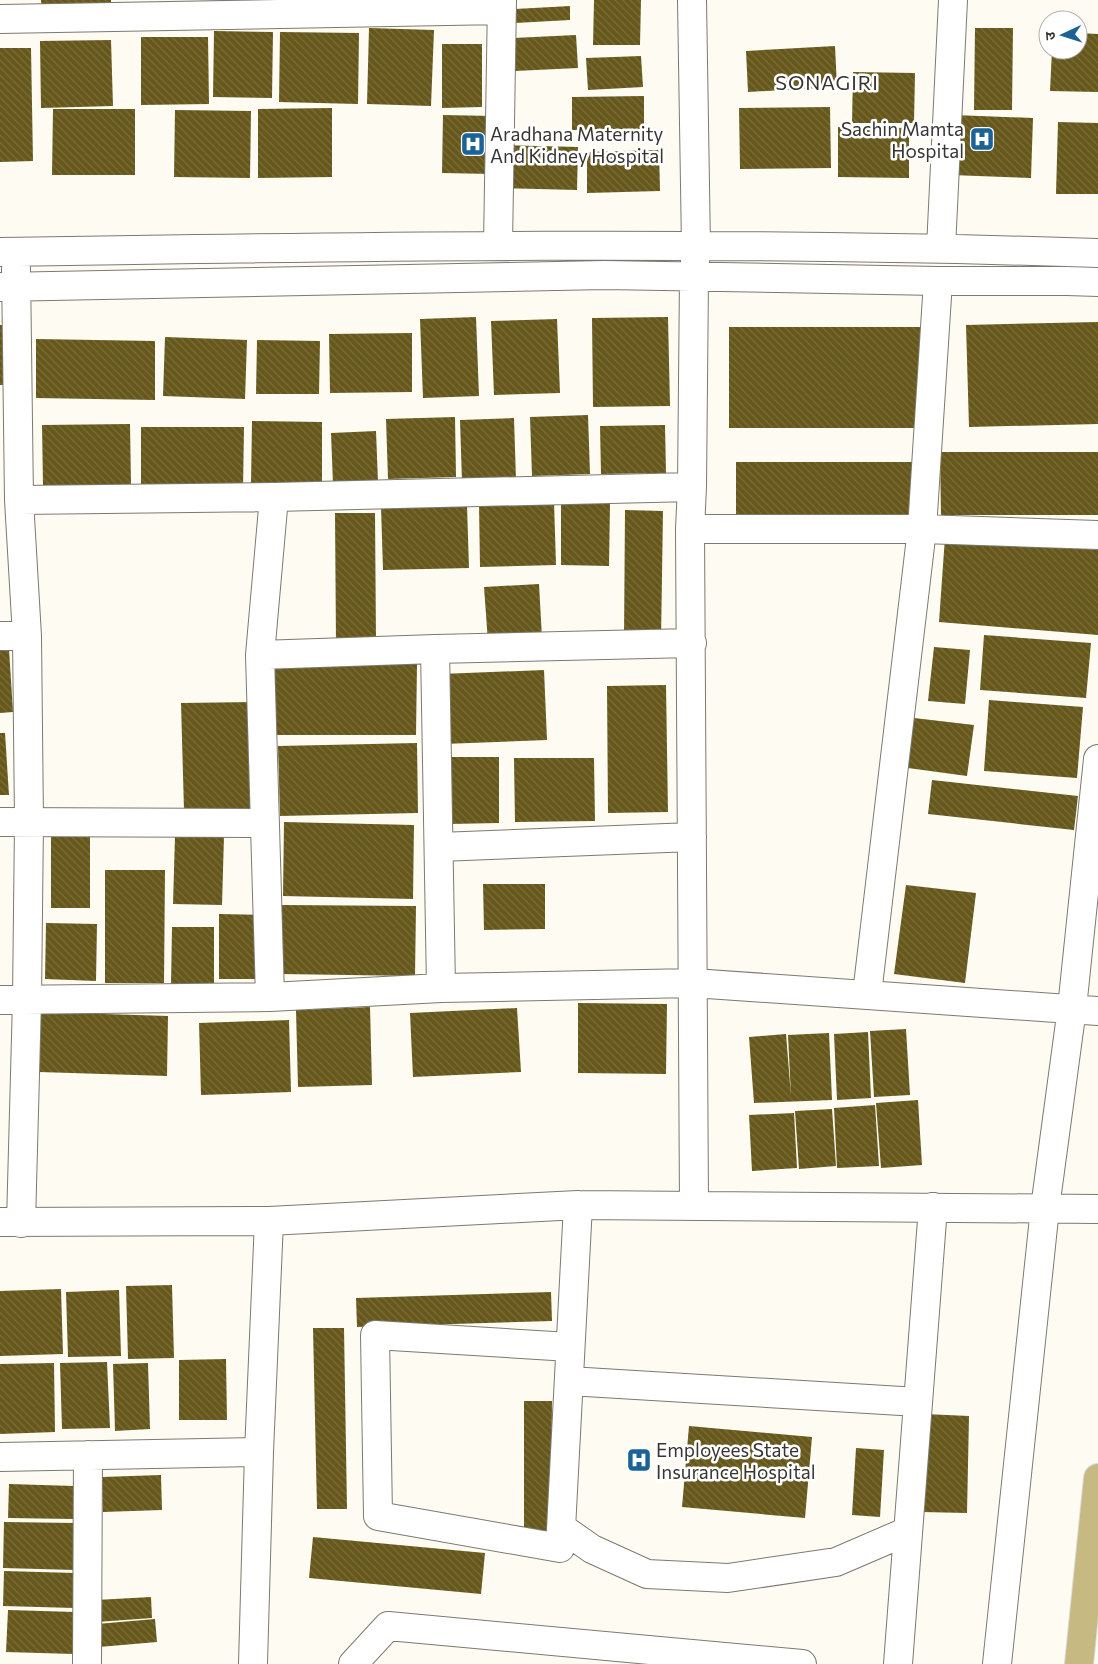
<svg xmlns="http://www.w3.org/2000/svg" width="1098" height="1664" viewBox="0 0 1098 1664" font-family="Commissioner,'Noto Sans Devanagari',sans-serif">
	<style>
		.building { fill: url(#building-back-hatch) }
		.lines { fill: none; stroke-linecap: round; stroke-linejoin: round }
		.minor-casing { stroke: #7b7971; stroke-width: 30 }
		.major-casing { stroke: #dbdbda; stroke-width: 30 }
		.minor { stroke: #fff; stroke-width: 28 }
		.major { stroke: #c6b982; stroke-width: 28 }
		.labels { text-anchor: middle; dominant-baseline: central; stroke-width: 5; stroke-linejoin: round; paint-order: stroke }
		.poi-label { font-size: 19px; fill: #363532; stroke: #fff; text-anchor: start }
		.neighbourhood-label { font-size: 20px; letter-spacing: 1px; fill: #363532; stroke: #fff }
	</style>
	<defs>
		<pattern id="building-back-hatch" width="6" height="6" patternUnits="userSpaceOnUse" patternTransform="scale(1.25)"><rect width="6" height="6" fill="#66581b"/><path d="M-1 5l2 2M0 0l6 6M5-1l2 2" fill="none" stroke="#796d3c"/></pattern>
	</defs>
	<rect width="100%" height="100%" fill="#fefcf2"/>
	<path class="building" d="M41,0H111V5L42,10Z
		M594,0H641L640,45H593Z
		M570,6V20L515,23V9Z
		M369,28L434,30L431,106L367,104Z
		M975,28H1013L1012,110H974Z
		M214,31L273,32L272,98L213,97Z
		M280,32L359,33L358,104L279,102Z
		M1078,33L1098,34V92L1050,91L1052,50H1078Z
		M576,35L578,68L515,71L513,38Z
		M141,37H208L209,104L141,105Z
		M111,40L113,106L41,108L40,41Z
		M442,44H482V107L442,108Z
		M835,46L837,87L748,92L746,51Z
		M0,48H31L33,161L0,162Z
		M641,56L643,87L588,90L586,58Z
		M853,72L915,73L914,123H852Z
		M644,96V129L572,130V97Z
		M830,107L831,168L740,169L739,108Z
		M332,108V177L258,178V109Z
		M53,109H135V175H52Z
		M175,110L251,111L250,178L174,177Z
		M443,115L494,116L492,174L442,173Z
		M954,115L1033,118L1031,178L951,175Z
		M1058,122L1098,123V194H1056Z
		M838,127L909,128V178L838,177Z
		M502,145L578,147L577,190L501,188Z
		M659,150L660,191L587,193V152Z
		M476,317L479,396L423,398L420,319Z
		M668,317L670,406L593,407L592,318Z
		M557,319L560,393L494,395L491,321Z
		M1098,322V424L969,427L966,325Z
		M0,325H4L5,385H0Z
		M729,327H923L924,428H729Z
		M412,333V392L330,393L329,334Z
		M165,337L247,340L245,399L163,396Z
		M36,339L155,341V400L36,398Z
		M257,340L320,341L319,394H256Z
		M588,415L590,474L532,476L530,417Z
		M455,417L456,477L388,479L386,419Z
		M514,418L516,480L462,482L460,420Z
		M252,421L322,422V484H251Z
		M130,424L131,485L43,486L42,425Z
		M665,425L666,473L601,474L600,426Z
		M141,427H244L243,490L141,489Z
		M376,431L378,482L333,484L331,433Z
		M940,452H1098V515H941Z
		M736,462H914V522L736,521Z
		M554,502L556,565L480,567L479,504Z
		M561,503L610,504L609,566L561,565Z
		M467,505L469,568L383,570L381,507Z
		M625,510L663,511L661,640L624,639Z
		M335,513H375L376,643L336,644Z
		M945,537L1098,550V635L939,622Z
		M539,584L542,638L488,642L484,587Z
		M984,635L1091,643L1086,698L980,690Z
		M934,647L970,650L965,704L928,701Z
		M0,649H9L13,712L0,713Z
		M266,664H417L416,735H266Z
		M544,670L547,740L443,744L441,674Z
		M666,685L668,812L608,813L607,686Z
		M989,700L1083,707L1077,778L984,771Z
		M253,702L256,808L184,810L181,703Z
		M914,718L974,725L967,776L908,768Z
		M0,733H5L9,795H0Z
		M417,743L418,813L280,816L278,746Z
		M449,757H499V823L450,824Z
		M514,758H594L595,821L515,822Z
		M932,780L1078,796L1074,830L928,814Z
		M284,822L414,825L413,899L283,896Z
		M51,836H90V908H51Z
		M175,836H224L222,905L173,904Z
		M105,870H165L164,983H105Z
		M483,884H545V929L484,930Z
		M906,885L976,893L965,983L894,974Z
		M282,905L416,906L415,976L281,974Z
		M219,914L262,915V979H219Z
		M46,923L97,924L96,981L45,979Z
		M172,927H214V985H171Z
		M578,1003L667,1004L666,1074L578,1073Z
		M370,1007L372,1085L298,1087L296,1010Z
		M517,1008L521,1072L413,1077L410,1013Z
		M41,1012L168,1016L167,1076L39,1072Z
		M289,1020L291,1092L201,1095L199,1023Z
		M906,1029L910,1095L874,1097L870,1031Z
		M868,1032L871,1098L837,1100L834,1034Z
		M829,1033L832,1100L754,1103L749,1037L786,1034L791,1096L788,1035Z
		M918,1100L922,1165L881,1168L876,1103Z
		M875,1105L879,1166L837,1168L834,1108Z
		M832,1109L836,1166L799,1169L795,1111Z
		M794,1113L797,1168L752,1171L749,1115Z
		M172,1285L174,1358L128,1359L126,1286Z
		M61,1289L63,1354L0,1356V1291Z
		M119,1290L121,1356L68,1357L66,1292Z
		M551,1292L552,1321L357,1327L356,1298Z
		M313,1328H344L347,1509H317Z
		M226,1359L227,1420H179V1360Z
		M107,1362L110,1428L62,1429L60,1363Z
		M54,1363L55,1432L0,1434V1364Z
		M148,1363L150,1429L115,1431L113,1364Z
		M524,1401H552L551,1531L524,1530Z
		M924,1414L969,1416L967,1513L922,1512Z
		M689,1426L812,1437L805,1518L682,1507Z
		M856,1448L884,1450L880,1517L852,1515Z
		M161,1475L162,1510L103,1512L102,1477Z
		M9,1484L74,1486L73,1519L8,1518Z
		M4,1522L76,1523L75,1570L3,1568Z
		M313,1537L485,1553L481,1594L309,1578Z
		M4,1571L75,1573L74,1608L3,1606Z
		M151,1597L152,1618L97,1622L96,1600Z
		M8,1610L75,1612L74,1654L6,1652Z
		M155,1619L157,1642L99,1647L97,1624Z"/>
	<g class="lines">
		<defs>
			<path id="minor" d="M692,0L696,247L694,277L692,487L690,529L694,1205
				M0,19L502,10
				M498,245L502,0
				M941,248L953,0
				M0,252C366,246 732,241 1098,253
				M16,269L19,500L27,636L29,822L27,1000L21,1223
				M0,287L605,275L938,281H1067L1098,282
				M19,500L274,497L692,487
				M690,529H922L1098,535
				M0,636H27
				M435,649L441,988
				M260,655L435,649L692,643
				M0,822L265,823
				M439,847L692,837
				M867,994L922,529L938,281
				M270,997L260,655L274,497
				M0,1000L270,997L441,988L693,983L1098,1011
				M0,1222L269,1221L578,1205L1098,1209
				M570,1347L375,1335L378,1516L560,1548L578,1205
				M569,1381L918,1402
				M0,1457L259,1452
				M562,1528L592,1549L647,1574L728,1578L836,1562L908,1531
				M87,1664L88,1455
				M253,1664L259,1452L269,1221
				M353,1664L388,1626L802,1664
				M898,1664L933,1207
				M997,1664L1045,1208L1072,1008L1098,759"/>
			<path id="major" d="M1079,1664L1098,1478"/>
		</defs>
		<use href="#minor" class="minor-casing"/>
		<use href="#major" class="major-casing"/>
		<use href="#minor" class="minor"/>
		<use href="#major" class="major"/>
	</g>
	<defs>
		<symbol id="hospital-square" viewBox="-11 -11 22 22"><rect x="-9" y="-9" width="18" height="18" rx="4" fill="#1b6397" stroke="#fff"/><path d="M-5-5h3v3.5h4V-5h3V5h-3V1.5h-4V5h-3Z" fill="#fff"/></symbol>
	</defs>
	<g fill-rule="evenodd">
		<use href="#hospital-square" x="968" y="125" width="28" height="28"/>
		<use href="#hospital-square" x="459" y="130" width="28" height="28"/>
		<use href="#hospital-square" x="625" y="1446" width="28" height="28"/>
	</g>
	<g class="labels">
		<g class="poi-label">
			<text x="964" y="128" text-anchor="end">Sachin Mamta<tspan x="964" dy="22">Hospital</tspan></text>
			<text x="490" y="133">Aradhana Maternity<tspan x="490" dy="22">And Kidney Hospital</tspan></text>
			<text x="656" y="1449">Employees State<tspan x="656" dy="22">Insurance Hospital</tspan></text>
		</g>
		<g class="neighbourhood-label">
			<text x="827" y="82">SONAGIRI</text>
		</g>
	</g>
	<g transform="translate(1063 35) rotate(266)"><circle r="24" fill="#ffffff" stroke="#afaead"/>
	<path d="M0-4L9 19L0 12L-9 19Z" fill="#1b6397"/>
	<text y="-8" font-size="14" font-weight="bold" text-anchor="middle" fill="#363532">उ</text>
	</g>
</svg>
